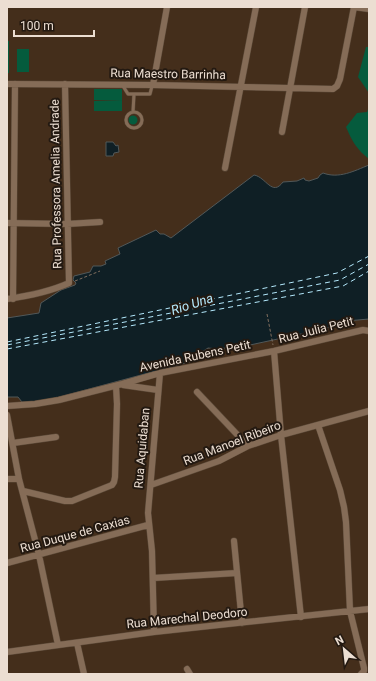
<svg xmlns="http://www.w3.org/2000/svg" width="376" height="681" viewBox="0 0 376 681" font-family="Roboto,sans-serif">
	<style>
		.green { fill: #055b3d }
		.water { fill: #0f1f25; stroke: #515859 }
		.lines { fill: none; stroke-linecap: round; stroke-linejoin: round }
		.ferry { stroke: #b4e9fd; stroke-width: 1; stroke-dasharray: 5 4; stroke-linecap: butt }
		.lane-casing { stroke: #5c4a39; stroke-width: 4 }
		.street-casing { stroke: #5c4a39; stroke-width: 7 }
		.path { stroke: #816e5e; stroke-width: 1; stroke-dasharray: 3 2; stroke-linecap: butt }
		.lane { stroke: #856c57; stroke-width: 3 }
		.street { stroke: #856c57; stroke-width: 6 }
		.labels { text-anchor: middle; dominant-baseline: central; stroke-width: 4; stroke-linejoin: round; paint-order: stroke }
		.street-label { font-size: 12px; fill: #ecded2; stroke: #231911 }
		.water-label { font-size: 13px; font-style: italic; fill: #b4e9fd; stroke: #231911 }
	</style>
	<rect width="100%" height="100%" fill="#442e1b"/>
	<path class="green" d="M7,41H9V73H7Z
		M366,47H369V93L358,77Z
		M17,49H29V72H17Z
		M122,89V100H94V89Z
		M122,100V111H94V101Z
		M369,106V159C357,150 352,141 346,127L357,113L367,112Z
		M128.5 120a4.5 4.5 0 1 1 9 0a4.5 4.5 0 1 1-9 0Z"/>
	<path class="water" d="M106,142H113L116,146L118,145L119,152L114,153L113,156H106Z
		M369,165V319L346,321L324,329L250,345L217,349L208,348L199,354L193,361L41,402H22L18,397H7V318L39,313L41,303L61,290L75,285L76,283L73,280L74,276L90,272L93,266H101L106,264L105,261L120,254L118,248L156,230L160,234H164L171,238L254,175C266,177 272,197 283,182L297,181L304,178L305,180L309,181L318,178L320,175L323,173C339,179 354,171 369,165Z"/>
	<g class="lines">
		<path class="ferry" d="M7,342L337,273L369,256
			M7,345L340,280L369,264
			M7,349L343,286L369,271"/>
		<defs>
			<path id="lane" d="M123,86L128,94H150L152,86
				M126 120a8 8 0 1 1 16 0a8 8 0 1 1-16 0Z
				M133,112L134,94"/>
			<path id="street" d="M354,7L369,9
				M7,84L153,85L333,89L337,86L340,79L354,7
				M153,85L167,7
				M282,132L305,7
				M225,168L256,7
				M7,223L67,224L100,222
				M7,299C29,296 49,292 69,283L65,84
				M13,299L15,84
				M274,351L281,435L301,617
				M123,385L158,390
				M197,392L248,446
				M7,406L35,404L59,400L122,384L160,373L274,351L363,330L369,331
				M7,415L19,479L39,555L58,645
				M318,425L340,490L344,507L346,522L350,611L364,668V671L361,674
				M13,443L56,437
				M7,479H19
				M151,485L219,461L248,446L281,435L369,411
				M23,491L65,501H72L112,485L114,482L115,477L117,404L116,386
				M234,541L242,623
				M7,563L148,525
				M153,578L237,573
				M154,632L152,551L148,513L160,373
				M77,643L84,674
				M7,652L154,632L369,609
				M187,669L190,674"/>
		</defs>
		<use href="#lane" class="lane-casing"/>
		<use href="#street" class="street-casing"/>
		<path class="path" d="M75,281L100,271
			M267,314L273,345"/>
		<use href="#lane" class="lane"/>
		<use href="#street" class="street"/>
	</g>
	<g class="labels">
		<g class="street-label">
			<text transform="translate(168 74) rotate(1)">Rua Maestro Barrinha</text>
			<text transform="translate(56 184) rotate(-91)">Rua Professora Amelia Andrade</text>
			<text transform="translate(316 330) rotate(-14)">Rua Julia Petit</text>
			<text transform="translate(195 356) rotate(-12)">Avenida Rubens Petit</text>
			<text transform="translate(232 443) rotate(-21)">Rua Manoel Ribeiro</text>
			<text transform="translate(142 448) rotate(-85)">Rua Aquidaban</text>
			<text transform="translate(75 534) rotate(-15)">Rua Duque de Caxias</text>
			<text transform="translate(187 618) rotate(-6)">Rua Marechal Deodoro</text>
		</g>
		<g class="water-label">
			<text transform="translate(192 304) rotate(-18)">Rio Una</text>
		</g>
	</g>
	<rect width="376" height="681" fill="none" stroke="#ecded2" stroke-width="16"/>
	<g transform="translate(344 649) rotate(332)" stroke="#231911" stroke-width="3" paint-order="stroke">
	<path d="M0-3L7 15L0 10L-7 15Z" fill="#ecded2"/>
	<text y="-6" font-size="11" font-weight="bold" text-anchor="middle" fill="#ecded2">N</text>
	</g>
	<path d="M14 30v6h80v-6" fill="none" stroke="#ecded2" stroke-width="2"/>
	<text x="20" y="30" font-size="12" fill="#ecded2" stroke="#231911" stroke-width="3" paint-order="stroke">100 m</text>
</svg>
